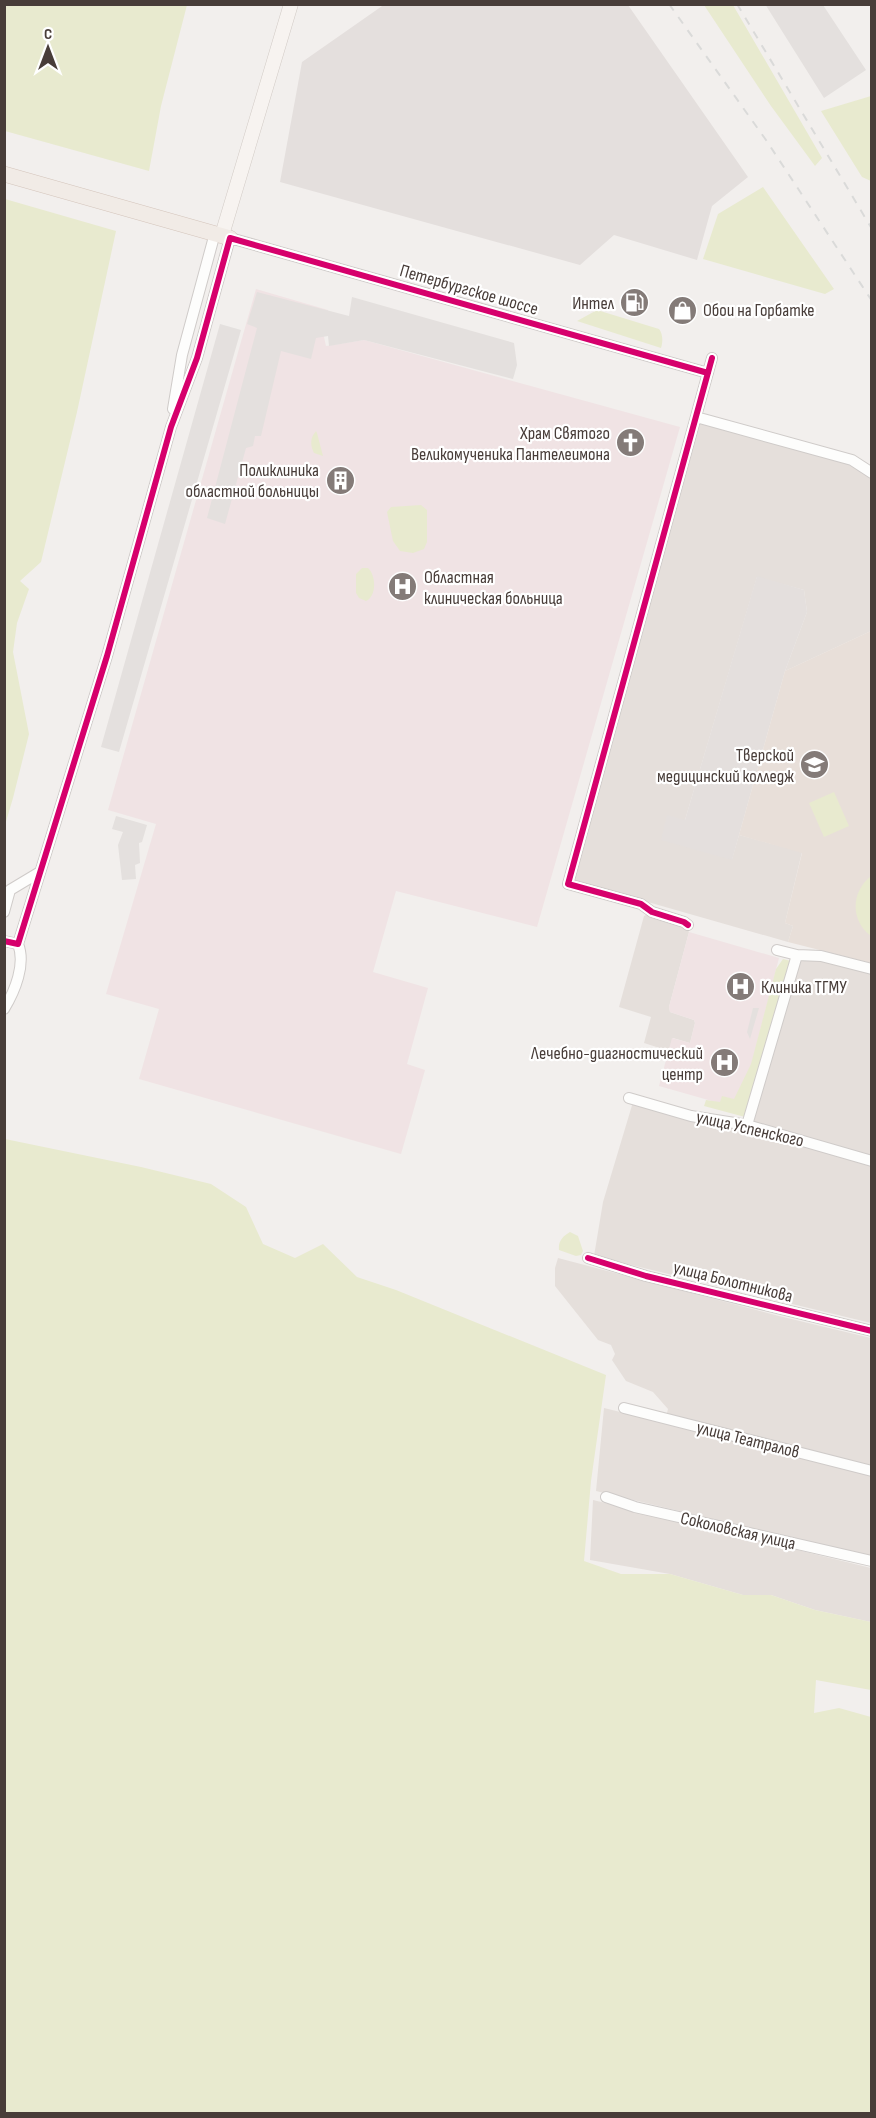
<svg xmlns="http://www.w3.org/2000/svg" width="876" height="2118" viewBox="0 0 876 2118" font-family="'Sofia Sans Condensed',sans-serif">
	<style>
		.residential { fill: #e5dfdb }
		.industrial { fill: #e4dfdd }
		.education { fill: #e8dfd9 }
		.medical { fill: #f0e3e4 }
		.green { fill: #e8eacf }
		.parking { fill: #e4e0de }
		.lines { fill: none; stroke-linecap: round; stroke-linejoin: round }
		.street-casing { stroke: #cfcbc9; stroke-width: 12 }
		.secondary-casing { stroke: #d2cbc6; stroke-width: 15 }
		.primary-casing { stroke: #d4c5bc; stroke-width: 16 }
		.street { stroke: #fdfdfc; stroke-width: 10 }
		.secondary { stroke: #f7f3f0; stroke-width: 14 }
		.primary { stroke: #f1ebe6; stroke-width: 15 }
		.rail { stroke: #dadad9; stroke-width: 2; stroke-dasharray: 8 8; stroke-linecap: butt }
		.cycleway-casing { stroke: #fff; stroke-width: 10 }
		.cycleway { stroke: #d6006c; stroke-width: 6 }
		.labels { text-anchor: middle; dominant-baseline: central; stroke-width: 4.5; stroke-linejoin: round; paint-order: stroke }
		.street-label { font-size: 18px; fill: #483d39; stroke: #fff }
		.poi-label { font-size: 18px; fill: #483d39; stroke: #fff; text-anchor: end }
	</style>
	<rect width="100%" height="100%" fill="#f2efed"/>
	<path class="residential" d="M698,421L854,466L871,478V631L785,671L807,612L804,590L757,577L685,820L732,859L739,835L802,852L785,923L793,926L788,942L571,880Z
		M648,914L683,924L689,932L669,1007L670,1012L694,1020L695,1023L690,1043L673,1038L669,1051L644,1043L651,1017L619,1007L644,916Z
		M799,958L817,959L871,973V1157L753,1124Z
		M633,1102L723,1122L871,1164V1323L594,1256L603,1202Z
		M558,1258L779,1316L871,1338V1469L666,1417L668,1409L653,1392L626,1381L612,1360L615,1354L611,1345L598,1340L555,1286V1268Z
		M604,1408L871,1474V1557L596,1491Z
		M593,1500L871,1568V1622L815,1610L771,1595H743L670,1574L590,1560Z"/>
	<path class="industrial" d="M385,4L628,5L748,177L712,206L697,260L614,235L580,265L280,182L302,62Z
		M757,576L804,590L807,612L785,671L732,860L661,840L667,815L685,820Z"/>
	<path class="education" d="M871,631V963L788,942L793,926L785,923L802,853L739,835L785,671Z"/>
	<path class="medical" d="M256,289L328,310L324,337L326,346L364,340L680,427L537,927L396,891L373,972L428,988L407,1064L425,1070L401,1154L139,1079L159,1009L106,994L156,824L108,810Z
		M689,932L779,958L740,1109L659,1086L672,1038L690,1043L695,1023L694,1020L670,1012L669,1007Z"/>
	<path class="green" d="M4,5H187L161,106L149,171L5,131Z
		M704,5H733L822,158L815,166L771,106Z
		M871,96H872L871,181L862,177L821,111Z
		M763,187L834,289L825,294L703,259L718,214Z
		M5,199L116,231L77,412L41,562L20,581L29,589L17,623L13,652L29,734L13,798L5,825Z
		M597,310L659,329C663,334 663,342 661,348L577,321Z
		M316,431L317,433L323,456L314,453C310,445 310,438 316,431Z
		M421,505L427,510V542L424,549L413,553L400,551L393,541L387,512L391,507Z
		M362,568H368C376,575 377,596 366,601L359,598L356,593V574Z
		M834,792L849,826L824,837L809,803Z
		M871,876V936C850,920 851,892 871,876Z
		M783,959L791,961L786,982L780,981L777,993L782,996L745,1117L704,1106L706,1100L720,1102L722,1096L734,1099L751,1064L776,969Z
		M5,1139L141,1167L211,1184L246,1207L263,1244L295,1258L323,1244L357,1277L396,1290L606,1375L591,1481L584,1561L621,1574H670L743,1595H771L815,1610L871,1622V1690L816,1680L814,1713L839,1708L871,1717V2113H5Z
		M570,1232L578,1236L583,1251L581,1255L576,1256L559,1250C558,1241 563,1236 570,1232Z"/>
	<path class="parking" d="M765,4L823,5L866,70L824,98Z
		M257,292L349,316L352,297L514,343L517,365L513,379L364,340L329,346L328,336L316,338L311,359L281,351L261,436H255L253,446L246,448L225,524L207,518L257,328L247,324Z
		M220,324L241,330L119,752L101,747Z
		M116,816L147,825L142,842L139,843L140,863L135,865L136,879L122,880L118,845L123,832L112,829Z
		M753,1008H759L750,1039L747,1032Z"/>
	<g class="lines">
		<defs>
			<path id="street" d="M173,409L182,355L215,233
				M696,417L852,460L872,473
				M4,912L10,890L40,872
				M688,925L684,922L652,912L641,904L568,884L712,358
				M4,941L18,944L107,656L171,427L197,358L230,238L708,373
				M777,950L797,955L821,956L872,969
				M4,1009C15,991 26,964 18,944
				M629,1098L691,1116L747,1125L872,1161
				M747,1125L797,955
				M588,1258L646,1276L872,1331
				M624,1408L872,1471
				M606,1497L635,1507L872,1561"/>
			<path id="secondary" d="M222,235L291,4"/>
			<path id="primary" d="M4,174L230,238"/>
		</defs>
		<use href="#street" class="street-casing"/>
		<use href="#secondary" class="secondary-casing"/>
		<use href="#primary" class="primary-casing"/>
		<use href="#street" class="street"/>
		<use href="#secondary" class="secondary"/>
		<use href="#primary" class="primary"/>
		<path class="rail" d="M669,4L766,140L872,301
			M737,4L872,229"/>
		<defs>
			<path id="cycleway" d="M688,925L684,922L652,912L641,904L568,884L712,358
				M4,941L18,944L107,656L171,427L197,358L230,238L708,373
				M588,1258L646,1276L872,1331"/>
		</defs>
		<use href="#cycleway" class="cycleway-casing"/>
		<use href="#cycleway" class="cycleway"/>
	</g>
	<defs>
		<symbol id="fuel-disc" viewBox="-11 -11 22 22"><circle r="9.5" fill="#847b78" stroke="#fff"/><path d="M-5.5-6h7V0h2V4h1.3V-2.5L3-4.5l.8-.8L6-3V5H2.5V1h-1V6h-7ZM-4.2-4.7v3.2H.2V-4.7Z" fill="#fff"/></symbol>
		<symbol id="shop-disc" viewBox="-11 -11 22 22"><circle r="9.5" fill="#847b78" stroke="#fff"/><path d="M-5-2.5h2.3a2.7 3.5 0 0 1 5.4 0H5L5.5 6h-11ZM-1.5-2.5h3a1.5 2.3 0 0 0-3 0Z" fill="#fff"/></symbol>
		<symbol id="church-disc" viewBox="-11 -11 22 22"><circle r="9.5" fill="#847b78" stroke="#fff"/><path d="M-1.2-6h2.4v3.5h3.3v2.4h-3.3V6h-2.4V-.1h-3.3v-2.4h3.3Z" fill="#fff"/></symbol>
		<symbol id="building-disc" viewBox="-11 -11 22 22"><circle r="9.5" fill="#847b78" stroke="#fff"/><path d="M-4-6H4V6H1V3H-1V6H-4ZM-2.5-4.3h1.7v1.8h-1.7ZM.8-4.3h1.7v1.8H.8ZM-2.5-1h1.7V.8h-1.7ZM.8-1h1.7V.8H.8Z" fill="#fff"/></symbol>
		<symbol id="hospital-disc" viewBox="-11 -11 22 22"><circle r="9.5" fill="#847b78" stroke="#fff"/><path d="M-5-5h3v3.5h4V-5h3V5h-3V1.5h-4V5h-3Z" fill="#fff"/></symbol>
		<symbol id="university-disc" viewBox="-11 -11 22 22"><circle r="9.5" fill="#847b78" stroke="#fff"/><path d="M0-5L7-2L0 1L-7-2ZM-4 1L0 2.5L4 1V4Q0 6-4 4Z" fill="#fff"/></symbol>
	</defs>
	<g fill-rule="evenodd">
		<use href="#fuel-disc" x="618" y="286" width="33" height="33"/>
		<use href="#shop-disc" x="666" y="294" width="33" height="33"/>
		<use href="#church-disc" x="614" y="426" width="33" height="33"/>
		<use href="#building-disc" x="324" y="464" width="33" height="33"/>
		<use href="#hospital-disc" x="386" y="570" width="33" height="33"/>
		<use href="#university-disc" x="798" y="748" width="33" height="33"/>
		<use href="#hospital-disc" x="724" y="970" width="33" height="33"/>
		<use href="#hospital-disc" x="708" y="1046" width="33" height="33"/>
	</g>
	<g class="labels">
		<g class="street-label">
			<text transform="translate(469 290) rotate(16)">Петербургское шоссе</text>
			<text transform="translate(750 1129) rotate(13)">улица Успенского</text>
			<text transform="translate(733 1282) rotate(14)">улица Болотникова</text>
			<text transform="translate(748 1440) rotate(14)">улица Театралов</text>
			<text transform="translate(738 1531) rotate(13)">Соколовская улица</text>
		</g>
		<g class="poi-label">
			<text x="614" y="303">Интел</text>
			<text x="703" y="310" text-anchor="start">Обои на Горбатке</text>
			<text x="610" y="433">Храм Святого<tspan x="610" dy="21">Великомученика Пантелеимона</tspan></text>
			<text x="319" y="470">Поликлиника<tspan x="319" dy="21">областной больницы</tspan></text>
			<text x="424" y="577" text-anchor="start">Областная<tspan x="424" dy="21">клиническая больница</tspan></text>
			<text x="794" y="755">Тверской<tspan x="794" dy="21">медицинский колледж</tspan></text>
			<text x="761" y="987" text-anchor="start">Клиника ТГМУ</text>
			<text x="703" y="1053">Лечебно-диагностический<tspan x="703" dy="21">центр</tspan></text>
		</g>
	</g>
	<rect width="876" height="2118" fill="none" stroke="#483d39" stroke-width="12"/>
	<g transform="translate(48 48)" stroke="#ffffff" stroke-width="4.5" paint-order="stroke">
	<path d="M0-4.5L10 22L0 15L-10 22Z" fill="#483d39"/>
	<text y="-9" font-size="16" font-weight="bold" text-anchor="middle" fill="#483d39">С</text>
	</g>
</svg>
